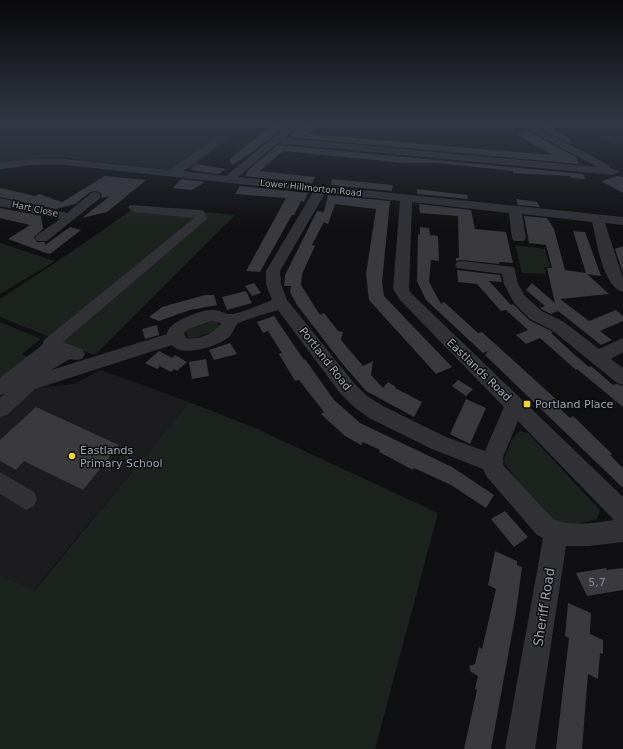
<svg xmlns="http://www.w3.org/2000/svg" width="623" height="749" viewBox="0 0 623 749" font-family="'DejaVu Sans',sans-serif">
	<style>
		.built { fill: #1c1c1e }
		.green { fill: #1c231e }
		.building { fill: #3a393e }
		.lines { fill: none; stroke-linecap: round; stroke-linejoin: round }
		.minor { fill: #313136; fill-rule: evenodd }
		.poi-dot { fill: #f2d726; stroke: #0b0b0c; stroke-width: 1.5 }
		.labels { text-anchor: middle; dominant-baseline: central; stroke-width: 3; stroke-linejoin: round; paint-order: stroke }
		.far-street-label { font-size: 9px; fill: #a0a2b2; stroke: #0b0b0c }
		.street-label { font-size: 11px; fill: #a0a2b2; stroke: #0b0b0c }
		.poi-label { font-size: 11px; fill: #a0a2b2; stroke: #0b0b0c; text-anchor: start }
		.near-number-label { font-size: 11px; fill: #868895 }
		.near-street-label { font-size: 13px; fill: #a0a2b2; stroke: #0b0b0c }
	</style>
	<rect width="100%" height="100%" fill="#100f11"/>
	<path class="built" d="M101,370L189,402L34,590L0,575V394L17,402L37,388L74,384Z"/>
	<path class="green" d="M0,123H248L190,169L172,170L67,158L37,159L0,163Z
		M564,123H616L623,125V148Z
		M137,206L235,215L95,355L58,343L52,338L0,317V299L67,255Z
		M0,243L55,261L0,294Z
		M515,245L545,249L550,267H544L546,274L522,273Z
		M216,320L221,329L189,340L185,330Z
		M0,322L41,339L22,354L32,359L0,384Z
		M189,402L255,428L438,513L375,749H0V575L35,590Z
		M519,431L528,433L600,510L597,519C588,521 572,527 564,525C544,521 515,477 503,461L512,440Z"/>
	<path class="building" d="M274,123H289L255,150L232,165L229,160Z
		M303,123H319L315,126L318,127L308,134L552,155L516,134L528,131L576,157L579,164L289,137Z
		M537,123L550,124L556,131L569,138L571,144L540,128Z
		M278,145L583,174L585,179L571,178L570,176L529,174L513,173V171L438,163H403L284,151L280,153L260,171L315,177L312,183L245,176L249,169Z
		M196,164L226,169L218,174L190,170Z
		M105,176L146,180L107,212L82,218L110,196L101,198L102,195L100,192L95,191L90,192L75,204L56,209L0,197V188L35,196L39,194L62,202Z
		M617,176L623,177V193L601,181Z
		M181,179L205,182L192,190L173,188Z
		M332,179L393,185L392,191L331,185Z
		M240,186L308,193L304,202L301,201L294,215H292L260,272L246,271L286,198L235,194Z
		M417,189L467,195L468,199L417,194Z
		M328,195L390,201L382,282L384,296L452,367L436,374L369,300L366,274L376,209L335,204L328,224L324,222L312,245L315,246L302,274L301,285L320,315L324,313L338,331L343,332L341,340L363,366L373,361L371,375L383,388L388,382L396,387L395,388L422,402L414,417L366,391L341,362L297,305L290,292L291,286H284L285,275L317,211L324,212Z
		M516,199L537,202L540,207L518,205Z
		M419,204L471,210L475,229L506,232L513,263L499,262V264L462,260L456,261V258H459L458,216L420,213Z
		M0,208L41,216L43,229L34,237L37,242H45V245L70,227L81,230L50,254L46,253L8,239L30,225L0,218Z
		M524,216L547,218L554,229L565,270L586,273L573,231L585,232L601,276L587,274L609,294L560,299L589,321L616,310L623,316V321L600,331L612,340L601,345L558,311L551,314L543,310L540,308L545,306L526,290L532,283L555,303L547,268H552L546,245L529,243Z
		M420,227L429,228L430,235L438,236L439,261L431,260L429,282L441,304L444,302L478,333L482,332L557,400L553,402L570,418L573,416L612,454L610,455L623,468V488L485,355L488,351L483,353L426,300L417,281L418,234L420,235Z
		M623,246V273L615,249Z
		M457,270L500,275L502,282L489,281L511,305L513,304L529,320L553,332L551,333L576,356L589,367L591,366L613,385L616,384L623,386V407L577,369L576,370L540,338L526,344L516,335L528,330L506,310L501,311L477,284L458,282Z
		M254,283L261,293L252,296L245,286Z
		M246,291L252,303L227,310L222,297Z
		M205,295H214L217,305L190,310L159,321L149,317L162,307Z
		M274,316L304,360L305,359L334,400L360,423L452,467L494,495L486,508L451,485L414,468L413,470L379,452L380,450L363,442L361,445L345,436L321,414L324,412L299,380L295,381L279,354L282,353L268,331L263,333L257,322Z
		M157,325L159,335L145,339L142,329Z
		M230,343L237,354L214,360L209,350Z
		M159,351L172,358L175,355L187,362L177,371L174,369L171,372L160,366L157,369L145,363Z
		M206,359L209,376L192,379L189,362Z
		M458,380L473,389L466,396L452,386Z
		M466,399L486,408L470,444L450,434Z
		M36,407L119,445L83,490L24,461L16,470L0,461V440Z
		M505,511L528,537L514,547L491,519Z
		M495,551L517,561V565L522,567L516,612L491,749H464L477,690L475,689L478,676L471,672L469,666L475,664L479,647L482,649L496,589L488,585Z
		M606,568L607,570L623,568V590L587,596L576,573Z
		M568,603L591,613L590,634L603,640V654L600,653L598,679L588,674L582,749H556L569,638L565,636Z"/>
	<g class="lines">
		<path class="minor" d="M291,123H302L285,138L597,167L516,123H528L609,165L610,168L617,170L619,172L613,175L278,143L238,177L623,217V225L605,223L623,278V292C602,286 597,241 592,222L522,214L526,238L524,241H514L512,238L509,213L412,202L409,289L411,293L623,497V542L589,546H566L535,749H505L543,538L537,535L487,477L483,469L432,449L369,418L353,406L340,393L278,310C271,312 240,321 237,324C234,328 233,333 229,337C219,346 181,358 172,345L35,389L7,415L0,417V398L5,394L0,395V378L42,345L44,340L194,218L134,212L128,208L130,205L200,210L204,211L207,219L63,342L82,349L85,354L82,359L76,360L70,359L51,370L167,334C167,322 201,310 211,310C218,309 224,314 230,314C239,314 262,304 272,300L266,284V271L313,192L65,165H34L0,169V163L34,159H65L170,170L212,141L216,142L217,144L216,146L183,171L226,176ZM325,193L400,201L393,289L400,300L504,407L485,451L446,437L383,406L367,396L354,383L287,300L281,284L280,271ZM212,321L221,323C216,333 196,341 186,338L184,333L188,329ZM518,421L614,520C594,523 572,527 553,519L503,465V457Z
			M95,192L99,193L101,196L99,199L47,241H37L35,238L37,235L60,219L0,206V198L67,213L91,193Z
			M462,261L514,267L518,284L525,296L542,311L564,322L599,349L623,338V352L611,359L623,368V385L617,383L552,330L530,319L514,303L504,284L502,274L457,268L455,265L457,262Z
			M0,472L34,492L37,499L34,506L26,510L0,494Z"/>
	</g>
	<linearGradient id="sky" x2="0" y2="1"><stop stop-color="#090809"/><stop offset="0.54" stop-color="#313743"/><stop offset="1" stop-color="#313743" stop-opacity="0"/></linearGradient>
	<rect width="623" height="228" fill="url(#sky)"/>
	<g class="poi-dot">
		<rect x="523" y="400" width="8" height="8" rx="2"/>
		<circle cx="72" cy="456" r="4"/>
	</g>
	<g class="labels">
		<g class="far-street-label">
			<text transform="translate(311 188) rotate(6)">Lower Hillmorton Road</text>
			<text transform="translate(35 209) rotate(12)">Hart Close</text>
		</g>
		<g class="street-label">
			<text transform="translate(325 359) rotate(52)">Portland Road</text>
			<text transform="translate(479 370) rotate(44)">Eastlands Road</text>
		</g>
		<g class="poi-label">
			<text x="535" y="404">Portland Place</text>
			<text x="80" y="450">Eastlands<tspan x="80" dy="13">Primary School</tspan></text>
		</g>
		<g class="near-number-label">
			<text x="597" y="582">5,7</text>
		</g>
		<g class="near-street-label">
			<text transform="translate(544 607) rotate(-81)">Sheriff Road</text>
		</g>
	</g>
</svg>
